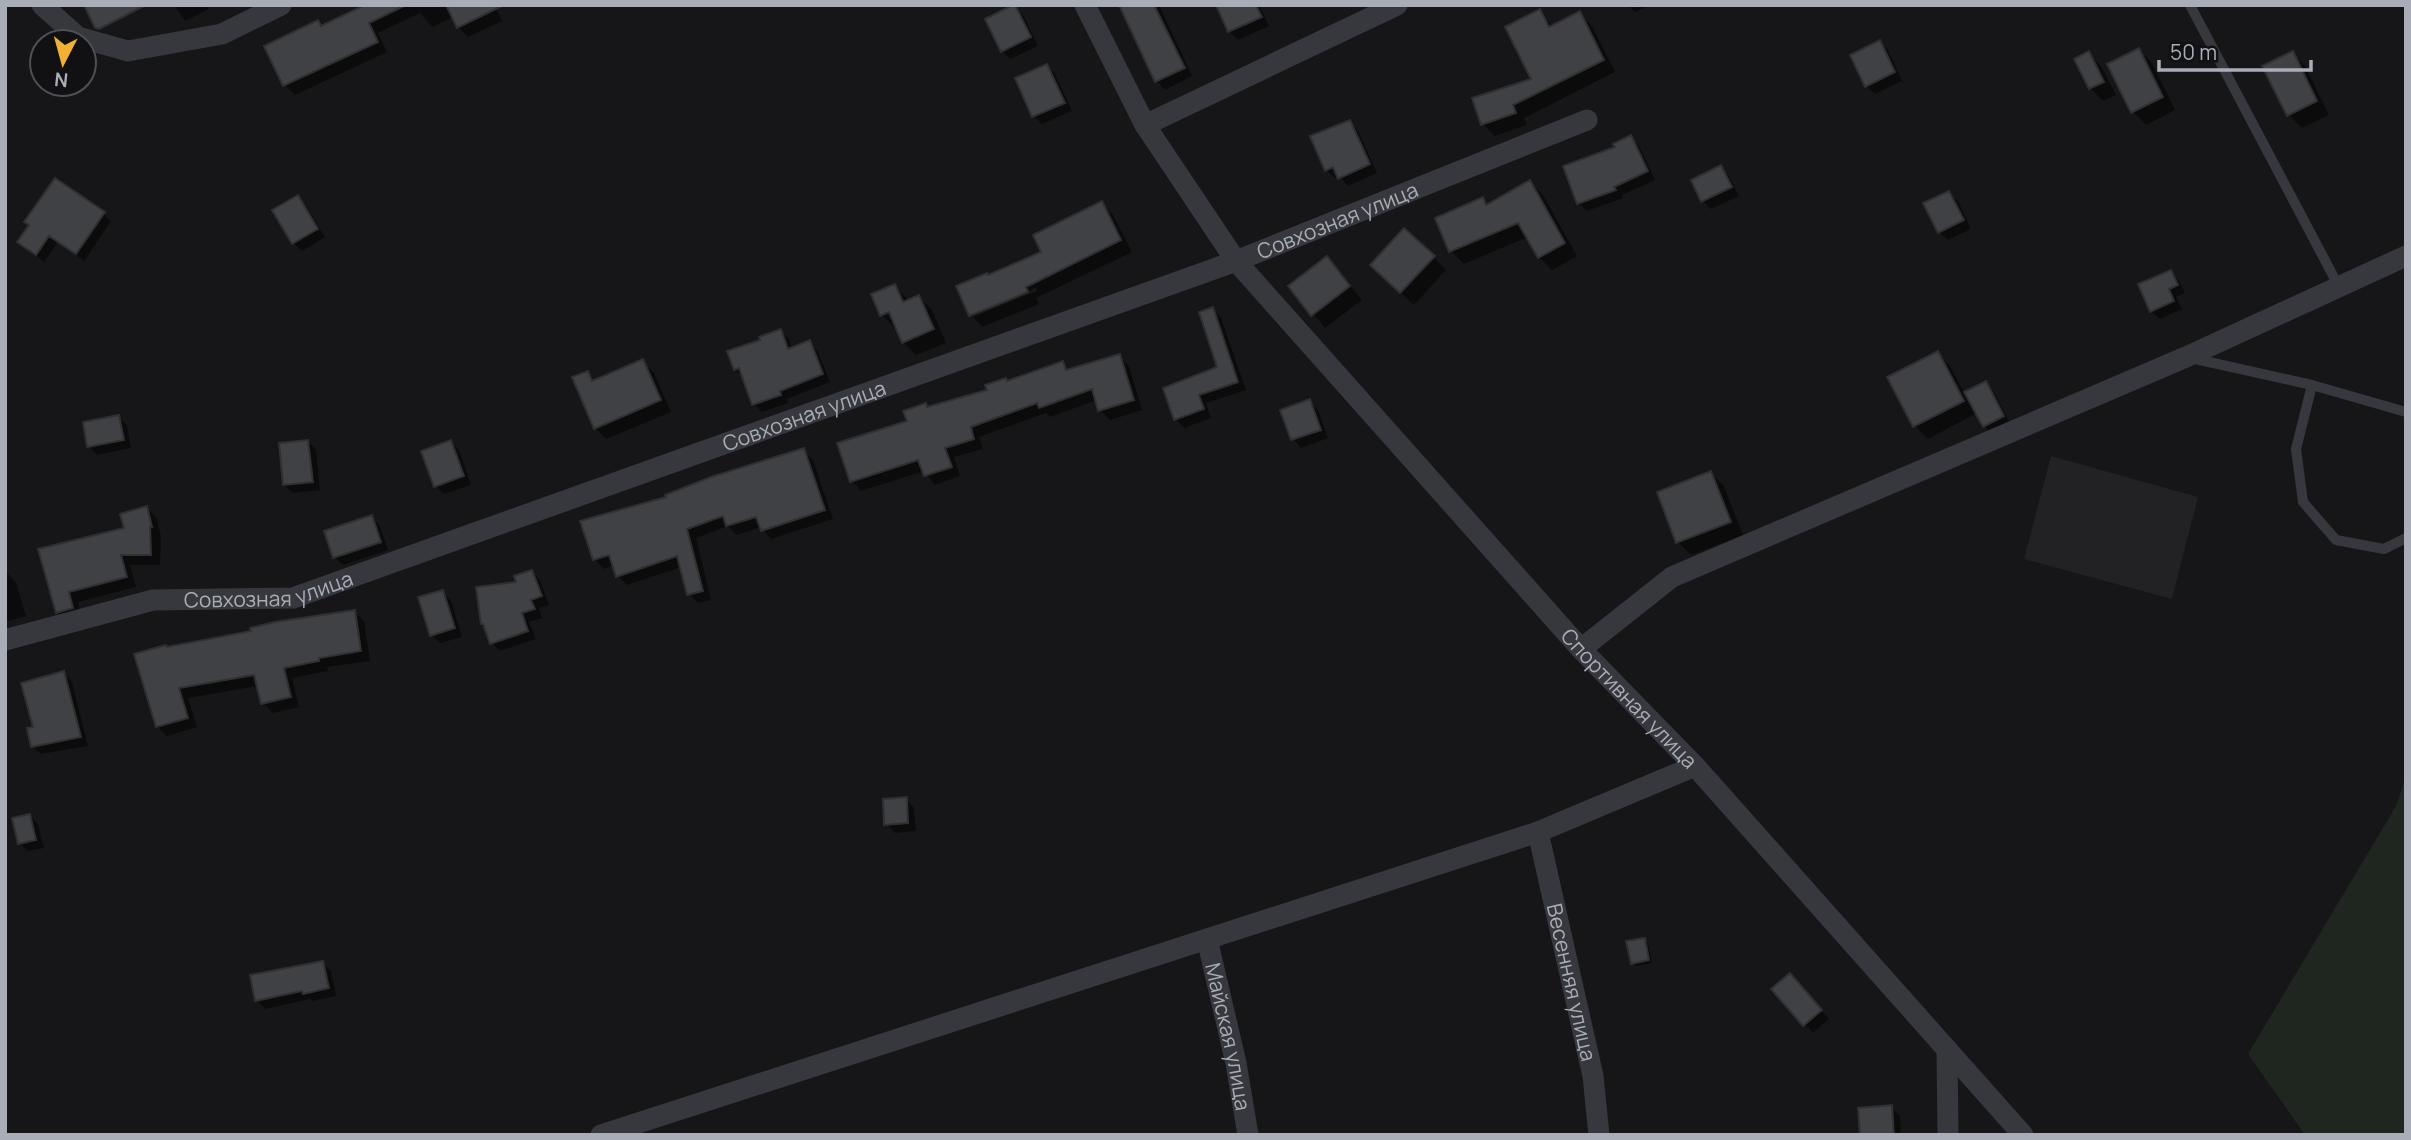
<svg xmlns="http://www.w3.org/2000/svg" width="2411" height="1140" viewBox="0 0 2411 1140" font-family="Manrope,sans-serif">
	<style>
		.built { fill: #222225 }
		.green { fill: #1e261f }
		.shadow { fill: #0007; fill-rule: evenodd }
		.building { fill: #404145; stroke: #303034; stroke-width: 2 }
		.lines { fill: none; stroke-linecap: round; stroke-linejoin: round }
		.lane { stroke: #37383d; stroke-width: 10 }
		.street { stroke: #37383d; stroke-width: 21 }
		.labels { text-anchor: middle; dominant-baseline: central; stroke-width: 5; stroke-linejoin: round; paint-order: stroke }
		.street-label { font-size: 21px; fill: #a8adb8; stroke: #111113 }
	</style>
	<rect width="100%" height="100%" fill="#161618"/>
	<path class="built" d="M2051,456L2198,497L2172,599L2024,559Z"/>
	<path class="green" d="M2406,777V1135H2305L2248,1054L2396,806Z"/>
	<path class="shadow" d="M174,5H207L209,9L185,21Z
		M369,5H495L502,21L468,37L458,27L453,17L432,27L420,13L378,33L387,52L295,95L285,85L266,47L318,22L322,27Z
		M1120,5H1159L1192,76L1165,90L1157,81Z
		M1218,5H1259L1269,26L1238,40L1229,31Z
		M1628,5H1652L1635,12Z
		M1015,7L1023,15L1038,46L1010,59L1002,51Z
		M1539,11L1553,27L1580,13L1592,26L1615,72L1524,118L1527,125L1495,136L1483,124L1533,80Z
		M1879,42L1888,50L1902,81L1875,94L1866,86Z
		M2139,50L2152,63L2175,110L2146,125L2133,112Z
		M2088,53L2101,66L2116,95L2103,101L2090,88Z
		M2292,53L2305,66L2329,115L2302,128L2289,115L2265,67Z
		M1047,66L1055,74L1072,111L1042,124L1034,116Z
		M1349,122L1358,131L1377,173L1348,186L1339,176L1335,178L1326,170Z
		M1631,137L1639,146L1655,180L1622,195L1623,198L1587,211L1578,203L1617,148Z
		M1721,167L1729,176L1739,196L1711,209L1703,201Z
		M1530,182L1543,195L1577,256L1552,270L1539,257L1528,237L1464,264L1451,251L1482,199L1489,205Z
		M1949,193L1958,201L1971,229L1948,240L1939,232Z
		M298,197L306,205L325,237L302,251L293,243Z
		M1102,204L1113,215L1132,252L1036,298L1039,304L982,327L971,315L958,287L989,277L1044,253ZM1036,288L1037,291L973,317V313Z
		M103,214L111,221L84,261L58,242L44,262L19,242Z
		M1434,257L1446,270L1414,305L1385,278Z
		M1327,258L1362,300L1325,328L1291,286Z
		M2171,272L2179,281L2185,293L2176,297L2182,309L2160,319L2151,311Z
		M895,286L909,301L919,297L932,310L946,343L916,355L903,342L897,327L895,328L882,315L873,295Z
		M1213,309L1221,318L1246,390L1206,403L1211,418L1184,428L1176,419L1219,368Z
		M781,331L789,339L792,349L809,342L817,350L830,382L787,399L788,403L762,412L754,404L743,377L735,369L763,341Z
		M1937,353L1950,366L1965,394L1985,383L1994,392L2011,425L1992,435L1984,426L1977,413L1928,439L1915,426Z
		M1119,356L1129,366L1142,410L1110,420L1100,410L1097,400L1050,417L1046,413L979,437L983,449L954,457L960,476L935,485L924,471L861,491L852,481L909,422L928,409L989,391L1062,363L1070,371Z
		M642,361L654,373L671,412L606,439L595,428L587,373L596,382Z
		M1309,401L1318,410L1328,438L1301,448L1293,439Z
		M119,417L127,426L131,448L97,455L89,446Z
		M308,441L316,450L320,490L293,493L284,485Z
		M451,442L459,450L471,485L444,494L435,486Z
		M803,450L813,460L833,519L771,539L761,527L737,535L728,526L696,538L711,600L698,603L689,594L682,567L627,585L618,576L614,565L604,569L595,559L668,498Z
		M1711,473L1724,486L1743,535L1691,555L1678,542Z
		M147,508L157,519L161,537L160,565H130L136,587L78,602L82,618L67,622L57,612L41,550L126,529Z
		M371,517L380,526L388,550L343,565L335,557Z
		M532,572L540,580L549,605L539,608L542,618L529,622L536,639L500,651L492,643L519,583Z
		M8,574L16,582L26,616L5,622V575Z
		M442,592L451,600L462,637L440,643L432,635Z
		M354,612L364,621L370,661L327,667L328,671L292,678L299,707L273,713L263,703L258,686L188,698L197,727L167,736L157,726L168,649Z
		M64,673L72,682L88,746L41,754L32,746Z
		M906,799L914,808L916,831L895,833L886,824Z
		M30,816L38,824L44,848L28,851L19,843Z
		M1644,939L1648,943L1652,963L1636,966L1632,963Z
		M322,963L331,971L336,996L313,1001L310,999L265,1009L257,1000Z
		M1798,984L1829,1019L1813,1033L1774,989Z
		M1891,1107L1900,1116L1901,1135H1862Z"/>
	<path class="building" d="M84,5H146L99,29L95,28Z
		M365,5H406L369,23L378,42L283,86L264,46L318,20L321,26Z
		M446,5H504L457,28Z
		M1013,5H1015L1031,37L1001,52L985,19Z
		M1119,5H1154L1185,68L1155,82Z
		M1216,5H1256L1262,17L1228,32Z
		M1540,9L1549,27L1580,11L1604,60L1513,105L1516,113L1481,125L1472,98L1531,79L1505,27Z
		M1880,40L1895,72L1865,87L1850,55Z
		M2139,48L2163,97L2131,113L2107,64Z
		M2089,51L2104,82L2089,89L2074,59Z
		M2293,51L2317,101L2287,116L2262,66Z
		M1047,64L1065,103L1032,117L1015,78Z
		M1350,120L1370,164L1338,179L1333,167L1325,171L1310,136Z
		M1631,135L1648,171L1614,187L1616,190L1577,204L1563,166L1615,147L1613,144Z
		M1721,165L1732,187L1701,202L1691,180Z
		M55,178L105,212L76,254L49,236L36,255L17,242L29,225L24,222Z
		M1530,180L1565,243L1538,258L1518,223L1449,252L1435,218L1483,197L1486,205Z
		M1949,191L1964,220L1938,233L1923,203Z
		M298,195L318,229L292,244L272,210Z
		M1102,201L1121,240L1026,287L1028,292L969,316L956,286L987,273L988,275L1041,252L1033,235Z
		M1404,228L1435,256L1400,293L1370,265Z
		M1327,256L1350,286L1311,316L1288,286Z
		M2171,270L2178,285L2169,289L2174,301L2150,312L2138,284Z
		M895,284L903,302L919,295L934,329L902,343L889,312L880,316L871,294Z
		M1213,307L1238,382L1199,395L1204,409L1174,420L1163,388L1217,367L1199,312Z
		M781,329L788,349L810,340L823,374L780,391L781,395L752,405L739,368L734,370L727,351L760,340L759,337Z
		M1938,351L1964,401L1913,427L1887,377Z
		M1120,354L1134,400L1098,411L1092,389L1039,408L1037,403L971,427L974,439L945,448L952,467L924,476L918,460L850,482L837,443L907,421L903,411L926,403L927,407L987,390L985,385L1006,378L1007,381L1063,361L1066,370Z
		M643,359L661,400L594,429L572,377L588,371L592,381Z
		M1986,381L2004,416L1983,427L1964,392Z
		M1310,399L1321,430L1291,440L1280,410Z
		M119,415L124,440L87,447L83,422Z
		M308,440L313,482L283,485L279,443Z
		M451,440L464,476L434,487L421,451Z
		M804,448L825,510L761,531L756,517L726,526L723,516L687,529L703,591L687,595L677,556L616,577L609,555L593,560L580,521L666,497L665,495L711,477Z
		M1711,471L1731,522L1676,543L1657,492Z
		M147,506L152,527H150L151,555H121L127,577L69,592L73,608L56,613L38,549L124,528L120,514Z
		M372,515L381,542L333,558L324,531Z
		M532,570L542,596L531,600L535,609L522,613L528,631L490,644L483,624H481L476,587L516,582L514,576Z
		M443,590L455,628L430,636L418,597Z
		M355,610L361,651L319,658V661L284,668L291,697L261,704L254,675L179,688L188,718L156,727L134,654L166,645L167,647L251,631L250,628L275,622Z
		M64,671L81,737L31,747L27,728L33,727L21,683Z
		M907,797L908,823L884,825L883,799Z
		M30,814L36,840L18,844L12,818Z
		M1645,938L1649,960L1631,964L1626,941Z
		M323,961L329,988L303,994L302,991L255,1001L250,975Z
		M1790,973L1822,1010L1803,1026L1771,989Z
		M1892,1105L1894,1135H1860L1858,1108Z"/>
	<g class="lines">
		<path class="lane" d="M2190,5L2338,285
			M2191,358L2312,385L2406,412
			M2312,385L2296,449L2303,502L2336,540L2384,549L2406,538"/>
		<g class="street">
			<path d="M42,5L78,37L128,51L222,34L281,5"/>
			<path id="s1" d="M1085,5L1145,125L1236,261L1581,649L1695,766L2023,1135"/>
			<path d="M1145,125L1397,5"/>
			<path id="s2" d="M5,640L153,600L293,598L1236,261L1587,120"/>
			<path d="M1581,649L1672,577L2186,357L2406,256"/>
			<path id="s3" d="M1538,832L1593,1076L1599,1135"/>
			<path id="s4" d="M1207,939L1236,1063L1248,1135"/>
			<path d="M1947,1049L1948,1135"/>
			<path d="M601,1135L1538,832L1695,766"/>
		</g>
	</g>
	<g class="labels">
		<g class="street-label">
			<text stroke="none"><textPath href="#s2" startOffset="1404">Совхозная улица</textPath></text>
			<text stroke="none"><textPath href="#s2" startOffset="836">Совхозная улица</textPath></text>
			<text stroke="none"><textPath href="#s2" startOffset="270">Совхозная улица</textPath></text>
			<text stroke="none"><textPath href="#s1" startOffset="886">Спортивная улица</textPath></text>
			<text stroke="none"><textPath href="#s3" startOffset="154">Весенняя улица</textPath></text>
			<text stroke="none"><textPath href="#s4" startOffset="100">Майская улица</textPath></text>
		</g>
	</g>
	<rect width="2411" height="1140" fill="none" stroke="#a8adb8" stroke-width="14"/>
	<g transform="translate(63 63) rotate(186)"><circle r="33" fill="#111113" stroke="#4d4f55" stroke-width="2"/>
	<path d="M0-5L12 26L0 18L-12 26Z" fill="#f2b134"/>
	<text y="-10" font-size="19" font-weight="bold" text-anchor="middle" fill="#a8adb8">N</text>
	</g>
	<path d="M2159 60v10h152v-10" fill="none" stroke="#a8adb8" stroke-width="3.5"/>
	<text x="2170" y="60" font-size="21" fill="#a8adb8" stroke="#111113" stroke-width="5" paint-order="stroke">50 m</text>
</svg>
